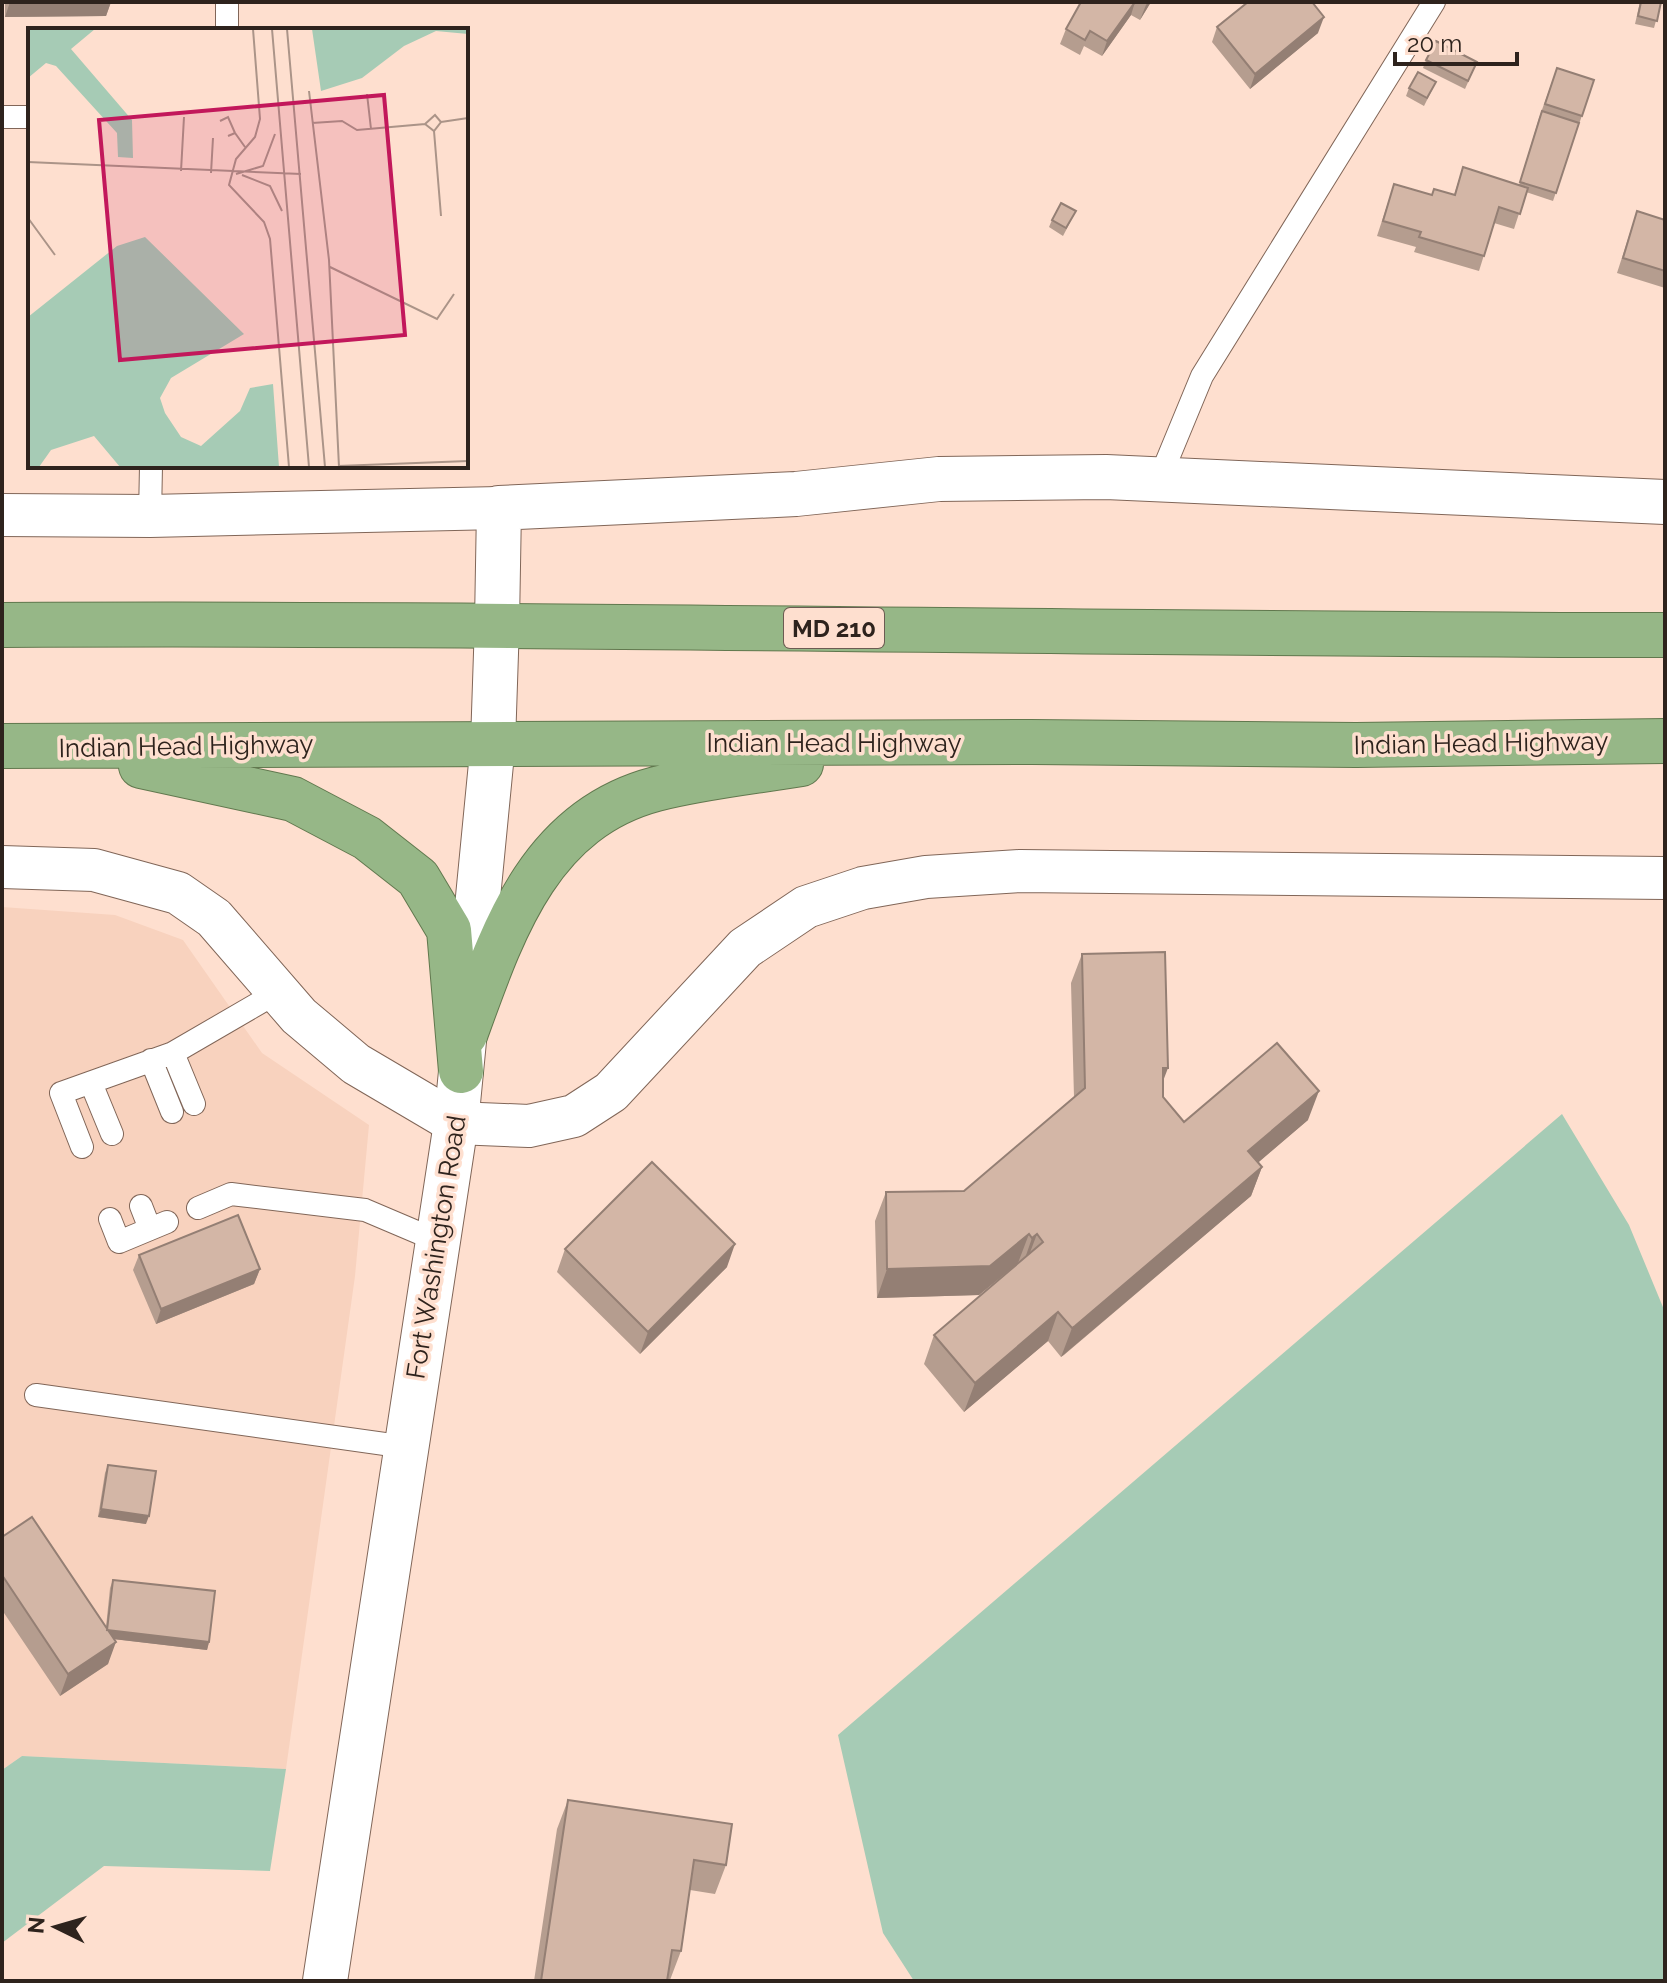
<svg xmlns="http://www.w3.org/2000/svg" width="1667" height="1983" viewBox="0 0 1667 1983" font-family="Raleway,sans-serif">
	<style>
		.built { fill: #f8d2be }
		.green { fill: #a6cbb5 }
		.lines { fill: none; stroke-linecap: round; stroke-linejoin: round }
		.service-casing { stroke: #816658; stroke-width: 24 }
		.minor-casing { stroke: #816658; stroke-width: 44 }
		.tertiary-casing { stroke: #816658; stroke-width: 46 }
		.secondary-casing { stroke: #816658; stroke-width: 46 }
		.trunk-casing { stroke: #61784e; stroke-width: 46 }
		.service { stroke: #fff; stroke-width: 22 }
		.minor { stroke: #fff; stroke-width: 42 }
		.tertiary { stroke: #fff; stroke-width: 44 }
		.secondary { stroke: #fff; stroke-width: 44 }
		.trunk { stroke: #96b787; stroke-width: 44 }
		.wall { fill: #b59d8f }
		.shaded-wall { fill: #947f74 }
		.building { fill: #d3b6a6; stroke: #947f74; stroke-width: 2 }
		.labels { text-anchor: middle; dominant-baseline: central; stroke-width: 7; stroke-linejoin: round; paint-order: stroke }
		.shield { fill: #fedfcf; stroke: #6c5b52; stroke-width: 2 }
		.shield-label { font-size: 24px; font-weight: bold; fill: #2e231d }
		.street-label { font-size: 26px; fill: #2e231d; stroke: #fedfcf }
		.inset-road { fill: none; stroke: #ab9488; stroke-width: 2 }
		.view { fill: #c2185b; fill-opacity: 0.15; stroke: #c2185b; stroke-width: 4 }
		.inset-edge { fill: none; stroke: #2e231d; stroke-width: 4 }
	</style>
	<rect width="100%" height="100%" fill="#fedfcf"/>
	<path class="built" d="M2,907L115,915L183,940L262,1053L369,1125L355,1276L286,1769L22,1756L2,1770Z"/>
	<path class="green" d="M1562,1114L1629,1225L1665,1312V1981H914L883,1933L838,1735Z
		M22,1756L286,1769L270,1871L104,1866L2,1943V1770Z"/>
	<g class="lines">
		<defs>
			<path id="service" d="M227,2V30
				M2,117H30
				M1159,480L1202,376L1434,2
				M150,516L151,466
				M151,1060L172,1112
				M91,1083L112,1134
				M194,1104L173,1053L278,992
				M82,1147L61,1093L173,1053
				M141,1206L150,1229
				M198,1208L231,1194L365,1210L438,1241
				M110,1219L119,1242L167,1222
				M36,1395L406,1447"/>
			<path id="minor" d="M2,515L150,516L499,508
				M2,867L94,870L178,893L214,918L299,1016L356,1064L456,1123L529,1126L574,1116L611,1092L745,948L806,907L863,888L926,877L1020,871L1665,878"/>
			<path id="tertiary" d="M497,623L499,508L796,494L939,479L1106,477L1665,502"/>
			<path id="secondary" d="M325,1981L456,1123L493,743L497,623"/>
			<path id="trunk" d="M2,625C556,622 1111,635 1665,635
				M2,746L1032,742L1356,745L1665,741
				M141,766L293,799L367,838L418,878L449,930L461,1071
				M465,1035C502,933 538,820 656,789C703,777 753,772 801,764"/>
		</defs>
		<use href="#service" class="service-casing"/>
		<use href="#minor" class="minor-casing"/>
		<use href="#tertiary" class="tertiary-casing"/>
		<use href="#secondary" class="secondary-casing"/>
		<use href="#trunk" class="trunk-casing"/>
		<use href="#service" class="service"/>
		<use href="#minor" class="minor"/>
		<use href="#tertiary" class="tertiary"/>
		<use href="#secondary" class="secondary"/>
		<use href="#trunk" class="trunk"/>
	</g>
	<path class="wall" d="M5,2H111L106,16L5,17Z
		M1081,2H1151L1140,20L1131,15L1102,56L1084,46L1080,55L1060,44L1066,29Z
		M1640,2H1661L1654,28L1635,24Z
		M1217,27L1318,33L1250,89L1212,42Z
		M1426,60L1477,62L1465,89L1423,68Z
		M1557,68L1594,80L1553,201L1526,192L1514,229L1494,223L1479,271L1414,252L1416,247L1377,236L1394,184L1432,195H1454L1463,167L1519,185L1539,118Z
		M1436,82L1424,106L1406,96L1409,88Z
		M1076,211L1063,236L1049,227L1052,220Z
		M1637,211L1665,220V288L1617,273Z
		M1082,954L1163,1083V1097L1184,1122L1308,1120L1258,1162L1262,1167L1251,1196L1064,1355L1061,1357L1048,1341L964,1412L924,1364L934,1335L1019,1263H1018L979,1295L877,1298L875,1221L886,1192L964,1191L1074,1097L1071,983Z
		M565,1249L727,1267L640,1354L557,1272Z
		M139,1255L260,1269L254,1284L156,1324L133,1270Z
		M108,1465L146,1524L98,1517L105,1473Z
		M2,1537L106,1627L110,1588L113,1580L209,1642L207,1650L114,1639L108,1664L60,1696L2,1610Z
		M568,1800L726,1865L715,1894L690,1890L681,1951L670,1980L668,1979L667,1981H534L557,1829Z"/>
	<path class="shaded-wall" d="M10,2H111L106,16L5,17Z
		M1135,2L1131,15L1102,56L1107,41Z
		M1148,2H1151L1140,20L1146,5Z
		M1324,17L1318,33L1250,89L1255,74Z
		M1163,1068H1168L1157,1097Z
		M1319,1091L1308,1120L1238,1180L1248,1151Z
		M1262,1167L1251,1196L1061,1357L1072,1328Z
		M1029,1234L1018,1263L979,1295L877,1298L887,1269Z
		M1037,1234L1026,1263L1022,1267L1032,1238Z
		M735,1244L727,1267L640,1354L648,1332Z
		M260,1269L254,1284L156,1324L161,1309Z
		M1058,1312L1048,1341L964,1412L975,1383Z
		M101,1509L149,1516L146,1524L98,1517Z
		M107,1630L209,1642L207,1650L104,1638Z
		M116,1642L108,1664L60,1696L68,1674Z"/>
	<path class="building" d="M1081,2H1135L1107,41L1090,31L1085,40L1066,29Z
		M1248,2H1312L1324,17L1255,74L1217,27Z
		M1641,2H1661L1657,21L1638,16Z
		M1436,41L1477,62L1468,81L1426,60Z
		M1557,68L1594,80L1582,116L1545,104Z
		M1418,72L1436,82L1427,98L1409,88Z
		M1542,111L1579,123L1556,193L1520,182Z
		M1463,167L1528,188L1520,214L1499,207L1484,256L1419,237L1421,232L1383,221L1394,184L1432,195L1434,189L1455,195Z
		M1061,203L1076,211L1066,228L1052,220Z
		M1637,211L1665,220V271L1623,258Z
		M1165,952L1168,1068H1163V1097L1184,1122L1277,1043L1319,1091L1248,1151L1262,1167L1075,1326L1072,1328L1058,1312L975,1383L934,1335L1043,1242L1037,1234L1032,1238L1029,1234L990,1266L887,1269L886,1192L964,1191L1085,1088L1082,954Z
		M652,1162L735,1244L648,1332L565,1249Z
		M238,1215L260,1269L161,1309L139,1255Z
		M108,1465L156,1471L149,1516L101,1509Z
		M32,1517L116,1642L68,1674L2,1575V1537Z
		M113,1580L215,1591L209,1642L107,1630Z
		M568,1800L732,1824L726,1865L694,1860L681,1951L672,1950L667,1981H541Z"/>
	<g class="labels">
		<rect class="shield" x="784" y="608" width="100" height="40" rx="6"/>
		<g class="shield-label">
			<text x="834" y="628">MD 210</text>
		</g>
		<g class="street-label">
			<text x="834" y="743">Indian Head Highway</text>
			<text transform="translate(1481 743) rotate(-1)">Indian Head Highway</text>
			<text transform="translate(186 746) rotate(-1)">Indian Head Highway</text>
			<text transform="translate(436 1247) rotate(-81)">Fort Washington Road</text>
		</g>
	</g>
	<g transform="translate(28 28)">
		<rect width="440" height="440" fill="#fedfcf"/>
		<path d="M0,1H67L43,21L104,92L105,130L90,129L89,105L28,38L18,35L0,50ZM284,1H440V6L408,3L376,18L334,50L293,63ZM117,209L216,306L143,350L132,370L137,385L153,409L173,418L212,383L222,360L245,356L251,439H92L66,408L23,422L11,439H0V289L89,218Z" fill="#a6cbb5"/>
		<path class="inset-road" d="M225,1L232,91L227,109L208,131L201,157L236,194L242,211L261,439M244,1L281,439M259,1L297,439M281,63L301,232L311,439M339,66L343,101M192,93L200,89L207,105M413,94L440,90M284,95L314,93L329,102L397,96L407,87L413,94L406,103L397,96M406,103L413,188M200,108L207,105L217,119M0,134L273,146M153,143L156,89M183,145L185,110M208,146L235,138L247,106M214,147L242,158L254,183M0,190L27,227M302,239L409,291L426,266M310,438L440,433"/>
		<path class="view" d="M356,67L377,307L92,332L71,92Z"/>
		<rect width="440" height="440" class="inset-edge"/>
	</g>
	<rect width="1667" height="1983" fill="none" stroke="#2e231d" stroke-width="8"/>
	<g transform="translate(56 1927) rotate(275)" stroke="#fedfcf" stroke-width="6" paint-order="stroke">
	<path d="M0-6L14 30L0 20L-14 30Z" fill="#2e231d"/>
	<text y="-12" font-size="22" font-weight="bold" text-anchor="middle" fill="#2e231d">N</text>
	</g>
	<path d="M1395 52v12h122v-12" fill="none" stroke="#2e231d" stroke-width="4"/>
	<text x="1407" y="52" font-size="24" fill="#2e231d" stroke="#fedfcf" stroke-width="6" paint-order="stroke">20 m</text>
</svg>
